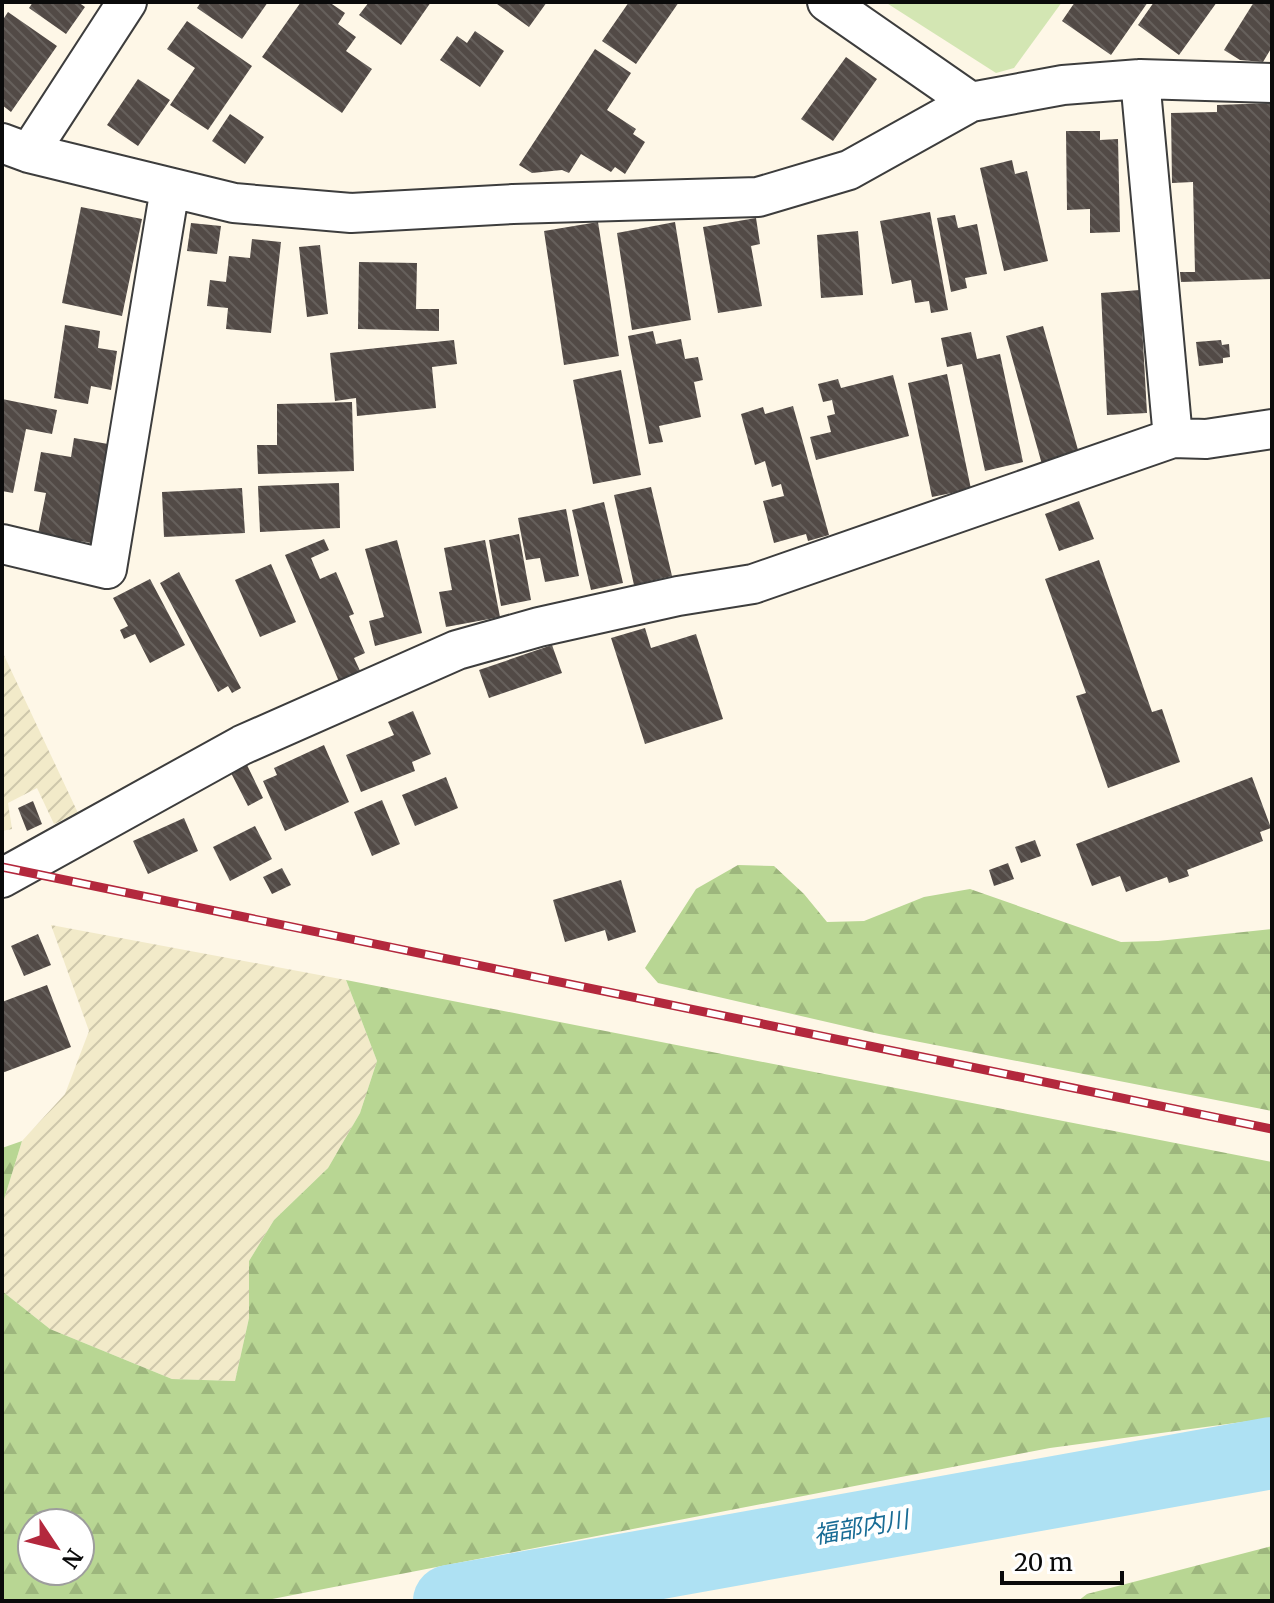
<svg xmlns="http://www.w3.org/2000/svg" width="1274" height="1603" viewBox="0 0 1274 1603" font-family="Merriweather,'Noto Sans JP',serif">
	<style>
		.farmland { fill: url(#farmland-furrows) }
		.grass { fill: #d3e6b3 }
		.forest { fill: url(#forest-firs); fill-rule: evenodd }
		.lines { fill: none; stroke-linecap: round; stroke-linejoin: round }
		.river { stroke: #aee1f3; stroke-width: 72 }
		.building { fill: url(#building-back-hatch) }
		.minor-casing { stroke: #3d3d3d; stroke-width: 42 }
		.minor { stroke: #fff; stroke-width: 38 }
		.rail-casing { stroke: #b3283d; stroke-width: 9 }
		.rail { stroke: #fff; stroke-width: 6; stroke-dasharray: 18; stroke-linecap: butt }
		.labels { text-anchor: middle; dominant-baseline: central; stroke-width: 8; stroke-linejoin: round; paint-order: stroke }
		.water-label { font-size: 24px; font-style: italic; fill: #196c95; stroke: #fff }
	</style>
	<defs>
		<pattern id="farmland-furrows" width="10" height="10" patternUnits="userSpaceOnUse" patternTransform="scale(2)"><rect width="10" height="10" fill="#f2eac9"/><path d="M-1 1l2-2M0 10L10 0M9 11l2-2" fill="none" stroke="#cec7ab"/></pattern>
		<pattern id="forest-firs" width="22" height="20" patternUnits="userSpaceOnUse" patternTransform="scale(2)"><rect width="22" height="20" fill="#b8d693"/><path d="M5 1l3.5 6h-7zM16 11l3.5 6h-7z" fill="#9db67d"/></pattern>
		<pattern id="building-back-hatch" width="6" height="6" patternUnits="userSpaceOnUse" patternTransform="scale(2)"><rect width="6" height="6" fill="#524a46"/><path d="M-1 5l2 2M0 0l6 6M5-1l2 2" fill="none" stroke="#66605c"/></pattern>
	</defs>
	<rect width="100%" height="100%" fill="#fef7e7"/>
	<path class="farmland" d="M2,651L78,813L54,824L37,788L8,803L12,829L2,831V736L4,735L2,729Z
		M51,925L346,980L377,1061L360,1113L328,1168L274,1220L249,1261V1318L235,1381L172,1379L50,1329L2,1291V1206L22,1141L65,1094L89,1031Z"/>
	<path class="grass" d="M885,2H1062L1014,68L996,73Z"/>
	<path class="forest" d="M738,865L774,866L804,894L827,922L864,921L924,897L970,889L1121,942L1158,941L1272,929V1111L879,1034L658,983L645,968L696,889Z
		M346,980L1272,1162V1418L1050,1448L262,1601H2V1291L50,1329L172,1379L235,1381L249,1318V1261L274,1220L328,1168L360,1113L377,1061ZM32,1523H80V1571H32Z
		M22,1141L2,1206V1148Z
		M1272,1546V1601H1078L1087,1594Z"/>
	<g class="lines">
		<path class="river" d="M449,1601L1272,1453"/>
	</g>
	<path class="building" d="M33,2H78L85,7L66,34L29,8Z
		M201,2H268L242,39L197,8Z
		M301,2H329L345,13L338,24L356,37L346,51L372,69L342,113L262,57Z
		M369,2H431L401,45L359,15Z
		M499,2H547L529,27L497,4Z
		M629,2H679L636,64L602,41Z
		M1075,2H1148L1111,55L1062,21Z
		M1154,2H1217L1179,55L1138,25Z
		M1254,2H1272V47L1263,62L1240,60L1224,50Z
		M8,12L57,46L11,112L2,105V21Z
		M187,21L252,66L208,130L170,105L195,68L167,49Z
		M475,31L504,51L480,87L440,60L457,36L467,43Z
		M595,49L631,73L607,110L636,129L633,134L645,142L625,174L615,167L611,172L581,154L569,173L562,170L532,173L519,165Z
		M846,57L877,79L833,141L801,119Z
		M138,79L170,100L138,146L107,125Z
		M1272,103V279L1181,282L1180,272H1195L1193,182L1172,183L1171,113L1217,112V105Z
		M230,114L264,137L245,164L212,141Z
		M1066,131H1100V140L1118,139L1120,232L1090,233V209L1067,210Z
		M1012,160L1015,174L1027,171L1048,261L1004,271L980,168Z
		M81,207L142,219L122,316L62,303Z
		M930,212L948,310L931,313L929,301L915,303L911,280L892,284L880,221Z
		M955,215L958,228L977,224L987,274L965,278L967,288L951,292L937,218Z
		M756,218L760,244L751,246L762,306L718,313L703,227Z
		M598,222L619,356L564,365L544,231Z
		M675,222L691,320L632,330L617,233Z
		M191,223L221,226L217,254L187,251Z
		M858,231L863,295L821,298L817,235Z
		M252,239L281,242L271,333L226,329L228,308L207,306L210,280L226,282L229,256L250,258Z
		M320,245L328,314L307,317L299,247Z
		M359,262L417,263L416,309H439V331L358,329Z
		M1140,290L1147,413L1107,415L1101,293Z
		M65,325L100,331L98,348L117,351L111,390L91,386L88,404L54,398Z
		M1043,326L1080,457L1043,468L1006,336Z
		M653,331L656,344L681,339L685,359L698,357L703,380L694,382L701,417L659,426L663,442L649,444L628,336Z
		M971,332L977,359L1000,354L1023,462L985,471L962,364L947,367L941,338Z
		M454,340L457,364L432,367L436,408L357,416L356,398L335,401L330,353Z
		M1221,340L1222,345L1229,344L1230,357L1223,358V363L1199,366L1196,342Z
		M621,370L641,475L593,484L573,380Z
		M947,374L971,489L932,497L908,383Z
		M893,375L909,436L816,460L810,437L831,432L827,416L835,414L832,400L823,402L818,384L838,379L841,388Z
		M2,399L57,410L52,434L26,429L13,493L2,491Z
		M352,402L354,471L258,474L257,445H277V404Z
		M793,406L829,535L808,541L806,534L774,543L763,501L784,496L781,484L772,487L765,461L755,465L741,414L763,407L765,414Z
		M74,438L108,444L91,543L38,534L46,493L34,491L41,452L71,457Z
		M339,483L340,528L260,532L258,486Z
		M651,487L672,576L634,585L614,495Z
		M242,488L245,533L164,537L162,492Z
		M1079,501L1094,539L1059,551L1045,514Z
		M604,502L623,583L591,590L572,510Z
		M566,509L579,576L545,582L540,558L526,560L518,518Z
		M519,534L531,600L501,606L489,540Z
		M324,539L329,550L311,558L320,579L336,572L354,614L349,616L365,653L354,658L362,675L340,684L285,555Z
		M397,540L422,633L375,646L369,621L384,617L365,549Z
		M485,540L500,617L446,627L439,592L452,590L444,548Z
		M1099,560L1152,712L1162,709L1180,762L1108,788L1076,696L1086,693L1045,579Z
		M271,564L296,622L260,637L235,580Z
		M179,572L241,688L232,693L228,686L218,692L160,583Z
		M150,579L185,645L150,663L135,634L124,639L120,630L128,626L113,598Z
		M645,628L651,648L696,634L723,719L645,744L611,638Z
		M552,645L562,673L489,698L479,670Z
		M413,711L431,754L412,762L415,771L361,792L346,755L394,735L388,722Z
		M324,745L349,802L285,831L263,781L277,775L274,768Z
		M247,765L263,798L248,806L231,773Z
		M446,777L458,808L415,826L402,795Z
		M1252,777L1271,828L1260,832L1263,841L1187,870L1189,876L1169,883L1167,877L1126,892L1120,876L1092,886L1076,844Z
		M382,800L400,844L372,856L354,812Z
		M33,801L42,824L27,831L18,808Z
		M184,818L198,851L148,874L133,841Z
		M255,826L272,859L230,881L213,847Z
		M1035,840L1041,856L1021,863L1015,847Z
		M1008,863L1014,879L994,886L989,870Z
		M282,868L291,885L272,894L263,877Z
		M621,880L636,932L608,941L605,930L565,942L553,900Z
		M38,934L51,965L24,976L11,946Z
		M47,985L71,1047L2,1073V1002Z"/>
	<g class="lines">
		<defs>
			<path id="minor" d="M827,2L971,102
				M2,143L29,153L234,203L351,213L513,204L758,197L849,170L971,102L1063,85L1140,79L1272,83
				M29,153L127,2
				M1173,438L1206,439L1272,429
				M2,544L107,569L170,188
				M2,878L242,745L457,650L539,627L678,596L753,584L1173,438L1140,79"/>
		</defs>
		<use href="#minor" class="minor-casing"/>
		<use href="#minor" class="minor"/>
		<defs>
			<path id="rail" d="M2,867L1272,1129"/>
		</defs>
		<use href="#rail" class="rail-casing"/>
		<use href="#rail" class="rail"/>
	</g>
	<g class="labels">
		<g class="water-label">
			<text transform="translate(861 1527) rotate(-10)">福部内川</text>
		</g>
	</g>
	<rect width="1274" height="1603" fill="none" stroke="#0a0a0a" stroke-width="8"/>
	<g transform="translate(56 1547) rotate(125)"><circle r="38" fill="#ffffff" stroke="#9d9d9d" stroke-width="2"/>
	<path d="M0-6L14 30L0 20L-14 30Z" fill="#b3283d"/>
	<text y="-12" font-size="22" font-weight="bold" text-anchor="middle" fill="#0a0a0a">N</text>
	</g>
	<path d="M1002 1571v12h120v-12" fill="none" stroke="#0a0a0a" stroke-width="4"/>
	<text x="1014" y="1571" font-size="24" fill="#0a0a0a" stroke="#ffffff" stroke-width="6" paint-order="stroke">20 m</text>
</svg>
